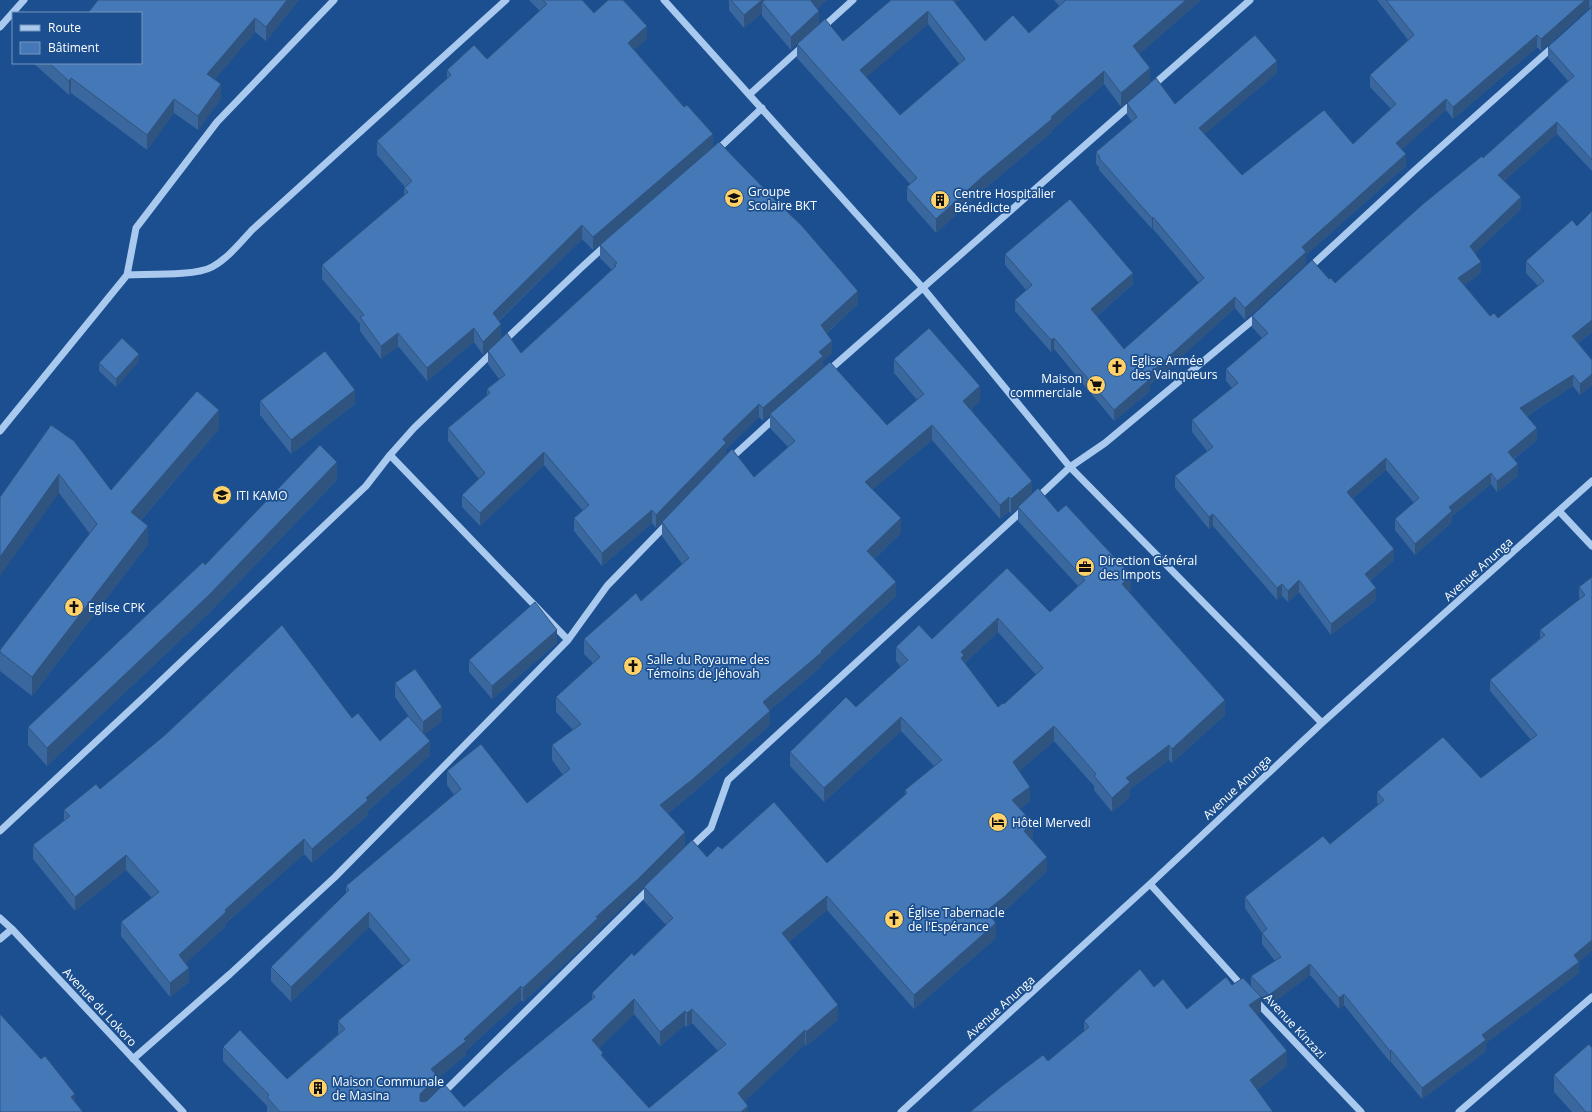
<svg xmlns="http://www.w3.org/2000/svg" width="1592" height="1112" viewBox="0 0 1592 1112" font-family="'Open Sans',sans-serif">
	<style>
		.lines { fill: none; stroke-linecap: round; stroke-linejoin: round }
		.minor { stroke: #a9c9ee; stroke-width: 7 }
		.wall { fill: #3a679d; fill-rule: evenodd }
		.shaded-wall { fill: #305480 }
		.building { fill: #4478b7; stroke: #305480; fill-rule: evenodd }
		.labels { text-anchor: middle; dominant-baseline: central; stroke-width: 3.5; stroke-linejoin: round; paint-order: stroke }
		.poi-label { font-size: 12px; fill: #fff; stroke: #1b4f8f; text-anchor: start }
		.street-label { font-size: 12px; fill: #fff; stroke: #1b4f8f }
	</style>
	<rect width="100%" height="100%" fill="#1b4f8f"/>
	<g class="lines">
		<path class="minor" d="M664,0L923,288L1070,467L1322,723
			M0,27L24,0
			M822,28L853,0
			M1151,87L1250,0
			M750,94L803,46
			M716,151L762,108
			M1309,268L1415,170L1555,45
			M127,275C147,274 196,276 212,267C227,259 240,243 252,230L506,0
			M503,342L583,266L606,245
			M827,372L1133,103
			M0,431L127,275L136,228L217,122L334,0
			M390,455L568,640
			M729,460L777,416
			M1036,499L1070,467L1105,443L1259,315
			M1559,511L1592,546
			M0,831L145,696L366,486L390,455L414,428L494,351
			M689,849L711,828L728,780L1025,508
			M1150,884L1243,987
			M0,918L12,929L183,1112
			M0,939L12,929
			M1254,999L1361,1112
			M133,1059L230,974L335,877L568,640L607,586L667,524
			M442,1094L650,888
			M901,1112L1150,884L1322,723L1592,481
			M1459,1112L1592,997"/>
	</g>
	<path class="wall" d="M98,0H299L266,41L255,32L214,80L221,99L198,130L174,113L147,150L71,93L69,95L33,63H141Z
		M529,0H582L594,13L647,39L634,50L713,148L593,250L582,239L499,321L501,338L483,355L474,342L427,381L398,346L381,359L360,331V324L322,279V265L404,195V188L405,187L377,155V141L447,79V70L487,59L540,11Z
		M729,0H827L817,9L791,50L762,16V13L744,28L729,10Z
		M891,0H959L955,3L985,41L1029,33L1059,6L1054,0H1201L1139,54L1150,81L1121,107L1104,84L1052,130V132L982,191L936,233L907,200V187L910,184L797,58V44L843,41ZM928,24L959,64L900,115L866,77Z
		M1377,0H1592V171L1557,134L1504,181L1521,209L1475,253L1481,273L1464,285L1490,316L1498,318L1538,286L1526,273V261L1577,226L1592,211V332L1578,343L1592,360V385L1580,395L1573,386L1527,416L1537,440L1514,459L1518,476L1497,492L1491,484L1452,516V522L1415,555L1395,530V519L1414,503L1386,470L1353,498L1394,560L1370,581L1376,600L1331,635L1299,592L1288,602L1282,596L1277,600L1213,526L1209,529L1175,488V476L1207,451L1192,432V420L1232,388L1226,381V369L1262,338L1252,327V316L1329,279L1335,283L1483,158L1568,81L1548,58V47L1591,8H1589L1541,51L1537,47L1453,119L1446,110L1402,149L1406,166L1306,255V264L1245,320L1235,308L1150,385V391L1114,421L1054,349L1051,352L1015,311V300L1026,290L1005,265V254L1133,284L1097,316L1124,349L1199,283L1153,229H1152L1099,170V167L1096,164V152L1132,122L1127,115V103L1175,104L1277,73L1204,134L1242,175L1353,144L1391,109L1370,87V75L1408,40Z
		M600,245L858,304L827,333L832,353L823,361V367L887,425L917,400L894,373V359L980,401L971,409L1032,494L1058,512L1131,590L1129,591L1225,715L1172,763L1169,760L1130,789V797L1112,812L1094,790V786L1054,741L1019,771L1030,801L1019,809L1033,838L1031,839L1047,871L1004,912L993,920L996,938L914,1009L827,910L789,942L838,1020L806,1046L805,1044L744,1102L748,1112H267V1106L223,1061V1047L287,1079L338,1034V1021L403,966L369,927L291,1002L271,981V967L346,893V886L454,795L447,785V771L527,803L563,775L552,760V745L573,730L556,712V697L593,663L584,654V639L641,601L682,564L662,536V522L656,528L652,523L602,566L574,531V518L583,511L544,465L480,526L462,507V495L479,479L448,441V428L487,396V389L499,379L488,364V351L521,353L612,270L600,258ZM770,415V428L788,447L754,477L726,455V449L759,417L763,421ZM932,440L1000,519L1009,511L1011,514L1018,508V521L1078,586L1050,612L1007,568L932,639L896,647V661L901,667L856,707L790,752V766L824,802L901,731L934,766L905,790V795L827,863L722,849L707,857L685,846L668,813L693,793L770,725V710L822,666V664L896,596L874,559L901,533L873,489ZM998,632L1036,675L1004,704L998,707L965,663ZM644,887V901L666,925L634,956L592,993V1000L464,1107L438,1091V1078L466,1055V1051L521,1000L523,1002L598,933V930ZM634,1014L660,1046L685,1025L687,1027L692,1023L718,1051L649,1108L603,1057L599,1048Z
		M139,361L116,387L99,371V363Z
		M260,401L355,404L291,454L260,415Z
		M51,425L111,490L219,429L141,520L148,544L32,696L0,671V650L90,534L59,493Z
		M337,480L209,613L47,766L28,745V727L205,565Z
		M1592,577L1579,973L1486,1043V1051L1422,1099L1391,1062H1390L1344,1005L1339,1009L1310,975L1269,1006L1261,997V1012L1257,1015L1287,1066L1257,1090L1048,1061L1084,1031V1021L1154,987L1187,1009L1232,985L1251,987V976L1275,961L1262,944V933L1245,908V897L1330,844L1379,805L1377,803V792L1481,778L1531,740L1490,691V680L1540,638V630L1580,599L1579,598V587Z
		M557,643L492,699L469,672V660Z
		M395,683L442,721L424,735L430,755L368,811V815L312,863L304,854L226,923V926L185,963L189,982L170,997L121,936V922L152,898L126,870L75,911L33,859V845L64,821V810L100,789L352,718L380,741L412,721L395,697Z
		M1554,1075L1592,1112H1572L1554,1092Z"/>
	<path class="shaded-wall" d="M287,0H299L266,41V27Z
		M762,0H777L762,2V13L744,28V15Z
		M811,0H827L811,14Z
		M949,0H959L949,9Z
		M1186,0H1201L1133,60V46Z
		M1585,0H1589V8L1541,51V39Z
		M819,11V24L791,50V37Z
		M928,11V24L860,83V70Z
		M255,18V32L207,89V74Z
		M647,26V39L628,56V43Z
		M1537,35V47L1453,119V107Z
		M1277,61V73L1199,139V128Z
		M1150,68V81L1121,107V93Z
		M1104,71V84L1052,130V132L982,191L936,233V219L982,177Z
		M71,78V93L69,95V81Z
		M221,84V99L198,130V116Z
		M174,99V113L147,150V135Z
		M1446,99V110L1396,155V143Z
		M1557,122V134L1498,187V175Z
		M713,134V148L593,250V237Z
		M1406,154V166L1306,255V264L1245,320V308L1302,247Z
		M1521,197V209L1470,258V246Z
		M1153,217V229H1152V218Z
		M582,225V239L493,326V313Z
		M1481,262V273L1458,290V278Z
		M1133,273V284L1091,321V309Z
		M858,291V304L821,338V325Z
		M1235,297V308L1150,385V391L1114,421V410L1147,376Z
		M1592,320V332L1572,347V336Z
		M501,324V338L483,355V342Z
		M474,328V342L427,381V368Z
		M398,333V346L381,359V346Z
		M1054,338V349L1051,352V340Z
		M832,341V353L823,361V369L770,414V415L763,421V408L819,352Z
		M139,354V361L116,387V379Z
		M1592,374V385L1580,395V384Z
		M1573,375V386L1520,420V408Z
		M980,386V401L963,416V401Z
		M355,390V404L291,454V440Z
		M759,404V417L726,449V455L656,528V515L723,439Z
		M219,410V429L131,531V512Z
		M932,425V440L865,496V482Z
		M1537,428V440L1508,463V452Z
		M544,452V465L480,526V513Z
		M1386,458V470L1347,503V492Z
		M337,462V480L209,613L47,766V748Z
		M1518,464V476L1497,492V481Z
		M1491,473V484L1452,516V522L1415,555V544L1449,507Z
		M59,474V493L0,576V557Z
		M1032,481V495L1011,514V499Z
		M1009,497V511L1000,519V505Z
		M652,510V523L602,566V553Z
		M1213,514V526L1209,529V517Z
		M901,518V533L867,565V551Z
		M148,526V544L32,696V677Z
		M1394,549V560L1365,585V574Z
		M1131,575V590L1122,598V584Z
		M1299,580V592L1288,602V591Z
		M896,582V596L822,664V666L763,716V702L821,651Z
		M1282,584V596L1277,600V588Z
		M1376,588V600L1331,635V624Z
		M998,618V632L964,664L961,658V652Z
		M557,630V643L492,699V686Z
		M1225,700V715L1172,763V749Z
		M442,707V721L423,736V722Z
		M770,711V725L693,793L660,819V805Z
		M901,717V731L824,802V788Z
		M1054,726V741L1013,777V762Z
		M430,741V755L368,811V815L312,863V849L366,798Z
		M1169,745V760L1130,789V797L1112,812V798L1126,778Z
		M1030,787V801L1012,814V800Z
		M1033,823V838L1024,846V831Z
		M685,832V847L637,894L598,930V933L523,1002V988Z
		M304,839V854L226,923V926L179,970V955L225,910Z
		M126,855V870L75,911V897Z
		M1047,857V871L1004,912L986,925V911Z
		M827,896V910L782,948V933Z
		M369,912V927L291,1002V987Z
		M996,923V938L914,1009V995Z
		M1592,940V951L1579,962V973L1486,1043V1051L1422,1099V1088L1482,1035Z
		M1310,964V975L1269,1006V995Z
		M189,968V982L170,997V983Z
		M521,986V1000L466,1051V1055L438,1078V1091L420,1109V1094L431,1069Z
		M1344,994V1005L1339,1009V998Z
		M1261,997V1012L1249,1021V1005Z
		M634,999V1014L592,1055V1040Z
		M838,1005V1020L806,1046V1032Z
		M692,1009V1023L687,1027V1013Z
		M685,1011V1025L660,1046V1032Z
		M805,1030V1044L738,1108V1093Z
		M1391,1050V1062H1390V1051Z
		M1287,1051V1066L1250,1096V1080Z
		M75,1094V1109L71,1097Z
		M748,1106V1112H741Z"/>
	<path class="building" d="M98,0H287L266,27L255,18L207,74L221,84L198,116L174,99L147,135L71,78L69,81L49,63H141V13H88Z
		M543,0H582L594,13L608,0H623L647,26L628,43L684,107L687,105L713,134L593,237L582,225L493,313L501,324L483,342L474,328L427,368L398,333L381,346L360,317L364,315L322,265L408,192L404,188L412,181L377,141L451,75L447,70L474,45L487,59L547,4Z
		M731,0H762L744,15Z
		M765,0H811V1L819,11L791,37L762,2Z
		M891,0H953L985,41L1013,15L1029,33L1066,0H1186L1133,46L1150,68L1121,93L1104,71L1051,117L1052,119L982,177L936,219L907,187L917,178L797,44L825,19L843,41ZM928,11L965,59L900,115L860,70Z
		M1386,0H1585L1541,39L1537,35L1453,107L1446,99L1396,143L1406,154L1302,247L1306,252L1245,308L1235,297L1147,376L1150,379L1114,410L1054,338L1051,340L1015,300L1032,285L1005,254L1070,199L1133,273L1091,309L1124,349L1204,278L1153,217L1152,218L1099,158L1100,157L1096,152L1137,117L1127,103L1156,78L1175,104L1255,35L1277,61L1199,128L1242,175L1324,110L1353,144L1396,104L1370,75L1414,35Z
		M1592,7V160L1557,122L1498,175L1521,197L1470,246L1481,262L1458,278L1490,316L1494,313L1498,318L1544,281L1526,261L1572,220L1577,226L1592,211V320L1572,336L1592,360V374L1580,384L1573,375L1520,408L1537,428L1508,452L1518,464L1497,481L1491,473L1449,507L1452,511L1415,544L1395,519L1419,498L1386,458L1347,492L1394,549L1365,574L1376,588L1331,624L1299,580L1288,591L1282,584L1277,588L1213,514L1209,517L1175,476L1213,447L1192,420L1238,383L1226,369L1268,333L1252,316L1312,260L1329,279L1331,278L1335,283L1423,204L1482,156L1483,158L1574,76L1548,47Z
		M719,142L779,204L802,226L858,291L821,325L832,341L819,352L823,356L763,408L759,404L723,439L726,443L656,515L652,510L602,553L574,518L589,505L544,452L480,513L462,495L485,473L448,428L490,393L487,389L505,375L488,351L507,333L521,353L616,266L614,265L617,263L600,245Z
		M929,328L980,386L963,401L1032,481L1011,499L1009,497L1000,505L932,425L865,482L901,518L867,551L896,582L821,651L822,652L763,702L770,711L693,779L660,805L685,832L637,880L596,917L598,918L523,988L521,986L464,1039L466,1041L431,1069L438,1077L420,1094V1101L423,1102L427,1101L444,1084L464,1107L510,1067L595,997L592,993L632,953L634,956L673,918L644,887L692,840L707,857L718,846L722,849L774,802L827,863L907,793L905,790L942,760L901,717L824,788L790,752L846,697L856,707L908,660L896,647L919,625L932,639L1007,568L1050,612L1085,580L1018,507L1038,488L1058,512L1066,505L1131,575L1122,584L1225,700L1172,749L1169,745L1126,778L1130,782L1112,798L1094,776L1096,774L1054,726L1013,762L1030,787L1012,800L1033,823L1024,831L1047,857L1004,897L986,911L996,923L914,995L827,896L782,933L838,1005L806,1032L805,1030L738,1093L748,1106L741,1112H280L267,1097L269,1095L223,1047L240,1030L287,1079L345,1029L338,1021L410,960L369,912L291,987L271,967L349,890L346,886L461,789L447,771L481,744L527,803L570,769L552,745L581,724L556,697L600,657L584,639L636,593L641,601L689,558L662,522L732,449L754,477L795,441L770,414L830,362L887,425L924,394L894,359ZM998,618L1043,668L1004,704L1003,703L998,707L961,658L964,655L961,652ZM634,999L660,1032L685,1011L687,1013L692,1009L726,1044L649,1108L601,1055L603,1053L592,1040Z
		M122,338L139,354L116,379L99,363Z
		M325,351L355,390L291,440L260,401Z
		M197,391L219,410L131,512L148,526L32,677L0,652V650L97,524L59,474L0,557V497L51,425L74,441L111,490Z
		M320,445L337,462L209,595L47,748L28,727L203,562L205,565Z
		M1592,577V940L1574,955L1579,962L1482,1035L1486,1040L1422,1088L1391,1050L1390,1051L1344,994L1339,998L1310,964L1269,995L1251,976L1281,957L1262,933L1267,929L1245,897L1323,836L1330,844L1384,800L1377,792L1443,737L1481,778L1537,735L1490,680L1545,635L1540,630L1585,595L1579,587Z
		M535,602L557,630L492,686L469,660Z
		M282,625L352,718L358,713L380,741L408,716L430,741L366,798L368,800L312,849L304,839L225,910L226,912L179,955L189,968L170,983L121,922L159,892L126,855L75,897L33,845L70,816L64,810L96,784L100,789L165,735Z
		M415,669L442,707L423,722L395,683Z
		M1140,969L1154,987L1163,979L1187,1009L1226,977L1232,985L1243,978L1261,997L1249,1005L1287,1051L1250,1080L1273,1112H970L1002,1086L1043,1055L1048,1061L1089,1027L1084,1021Z
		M0,1014L41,1059L45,1056L75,1094L71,1097L83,1112H0Z
		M1589,1044L1592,1048V1112H1586L1554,1075Z"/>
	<defs>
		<symbol id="school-disc" viewBox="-11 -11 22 22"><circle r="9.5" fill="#ffd166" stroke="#1b4f8f"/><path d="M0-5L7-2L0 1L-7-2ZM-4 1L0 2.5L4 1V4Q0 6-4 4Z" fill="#111"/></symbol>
		<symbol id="building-disc" viewBox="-11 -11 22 22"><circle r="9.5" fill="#ffd166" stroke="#1b4f8f"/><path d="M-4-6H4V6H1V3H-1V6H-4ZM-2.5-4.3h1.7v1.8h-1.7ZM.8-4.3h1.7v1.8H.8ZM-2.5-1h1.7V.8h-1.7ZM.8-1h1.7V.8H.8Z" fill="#111"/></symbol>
		<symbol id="church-disc" viewBox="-11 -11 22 22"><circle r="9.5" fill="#ffd166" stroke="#1b4f8f"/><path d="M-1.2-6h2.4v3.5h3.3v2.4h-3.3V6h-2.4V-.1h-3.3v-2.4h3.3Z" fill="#111"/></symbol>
		<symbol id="supermarket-disc" viewBox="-11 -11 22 22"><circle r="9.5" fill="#ffd166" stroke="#1b4f8f"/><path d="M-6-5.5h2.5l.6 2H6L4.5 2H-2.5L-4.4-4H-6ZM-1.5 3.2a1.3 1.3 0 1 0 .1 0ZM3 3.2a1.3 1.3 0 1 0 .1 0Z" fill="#111"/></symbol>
		<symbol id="office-disc" viewBox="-11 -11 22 22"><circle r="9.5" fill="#ffd166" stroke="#1b4f8f"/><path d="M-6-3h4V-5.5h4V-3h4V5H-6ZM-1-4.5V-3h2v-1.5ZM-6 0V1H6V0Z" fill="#111"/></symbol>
		<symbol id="hotel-disc" viewBox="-11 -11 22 22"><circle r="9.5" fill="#ffd166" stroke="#1b4f8f"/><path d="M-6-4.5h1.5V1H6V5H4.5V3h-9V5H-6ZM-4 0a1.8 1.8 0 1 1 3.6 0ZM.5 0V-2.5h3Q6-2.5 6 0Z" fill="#111"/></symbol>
	</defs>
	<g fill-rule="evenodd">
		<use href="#school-disc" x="723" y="187" width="22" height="22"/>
		<use href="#building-disc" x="929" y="189" width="22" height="22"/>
		<use href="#church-disc" x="1106" y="356" width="22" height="22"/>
		<use href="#supermarket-disc" x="1085" y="374" width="22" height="22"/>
		<use href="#school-disc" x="211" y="484" width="22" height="22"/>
		<use href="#office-disc" x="1074" y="556" width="22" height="22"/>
		<use href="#church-disc" x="63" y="596" width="22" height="22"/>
		<use href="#church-disc" x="622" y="655" width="22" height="22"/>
		<use href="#hotel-disc" x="987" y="811" width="22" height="22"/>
		<use href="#church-disc" x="883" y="908" width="22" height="22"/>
		<use href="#building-disc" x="307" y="1077" width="22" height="22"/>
	</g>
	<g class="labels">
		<g class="poi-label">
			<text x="748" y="191">Groupe<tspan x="748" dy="14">Scolaire BKT</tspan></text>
			<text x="954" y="193">Centre Hospitalier<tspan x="954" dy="14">Bénédicte</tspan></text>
			<text x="1131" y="360">Eglise Armée<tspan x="1131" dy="14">des Vainqueurs</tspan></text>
			<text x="1082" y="378" text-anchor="end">Maison<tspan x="1082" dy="14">commerciale</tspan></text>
			<text x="236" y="495">ITI KAMO</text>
			<text x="1099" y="560">Direction Général<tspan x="1099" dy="14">des Impots</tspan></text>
			<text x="88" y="607">Eglise CPK</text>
			<text x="647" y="659">Salle du Royaume des<tspan x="647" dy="14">Témoins de Jéhovah</tspan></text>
			<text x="1012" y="822">Hôtel Mervedi</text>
			<text x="908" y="912">Église Tabernacle<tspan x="908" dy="14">de l'Espérance</tspan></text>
			<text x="332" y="1081">Maison Communale<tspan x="332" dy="14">de Masina</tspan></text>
		</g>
		<g class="street-label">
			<text transform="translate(1478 569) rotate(-42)">Avenue Anunga</text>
			<text transform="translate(1237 787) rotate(-43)">Avenue Anunga</text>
			<text transform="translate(100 1007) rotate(47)">Avenue du Lokoro</text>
			<text transform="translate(1000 1007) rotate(-42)">Avenue Anunga</text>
			<text transform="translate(1295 1026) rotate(47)">Avenue Kinzazi</text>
		</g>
	</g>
	<rect x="12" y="12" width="130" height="52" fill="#1b4f8f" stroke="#7695bc"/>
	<rect x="20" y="25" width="20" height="6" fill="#a9c9ee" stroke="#7695bc"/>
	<text x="48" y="32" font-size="12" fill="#ffffff">Route</text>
	<rect x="20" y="42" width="20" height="12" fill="#4478b7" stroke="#7695bc"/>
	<text x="48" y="52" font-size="12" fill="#ffffff">Bâtiment</text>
</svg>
